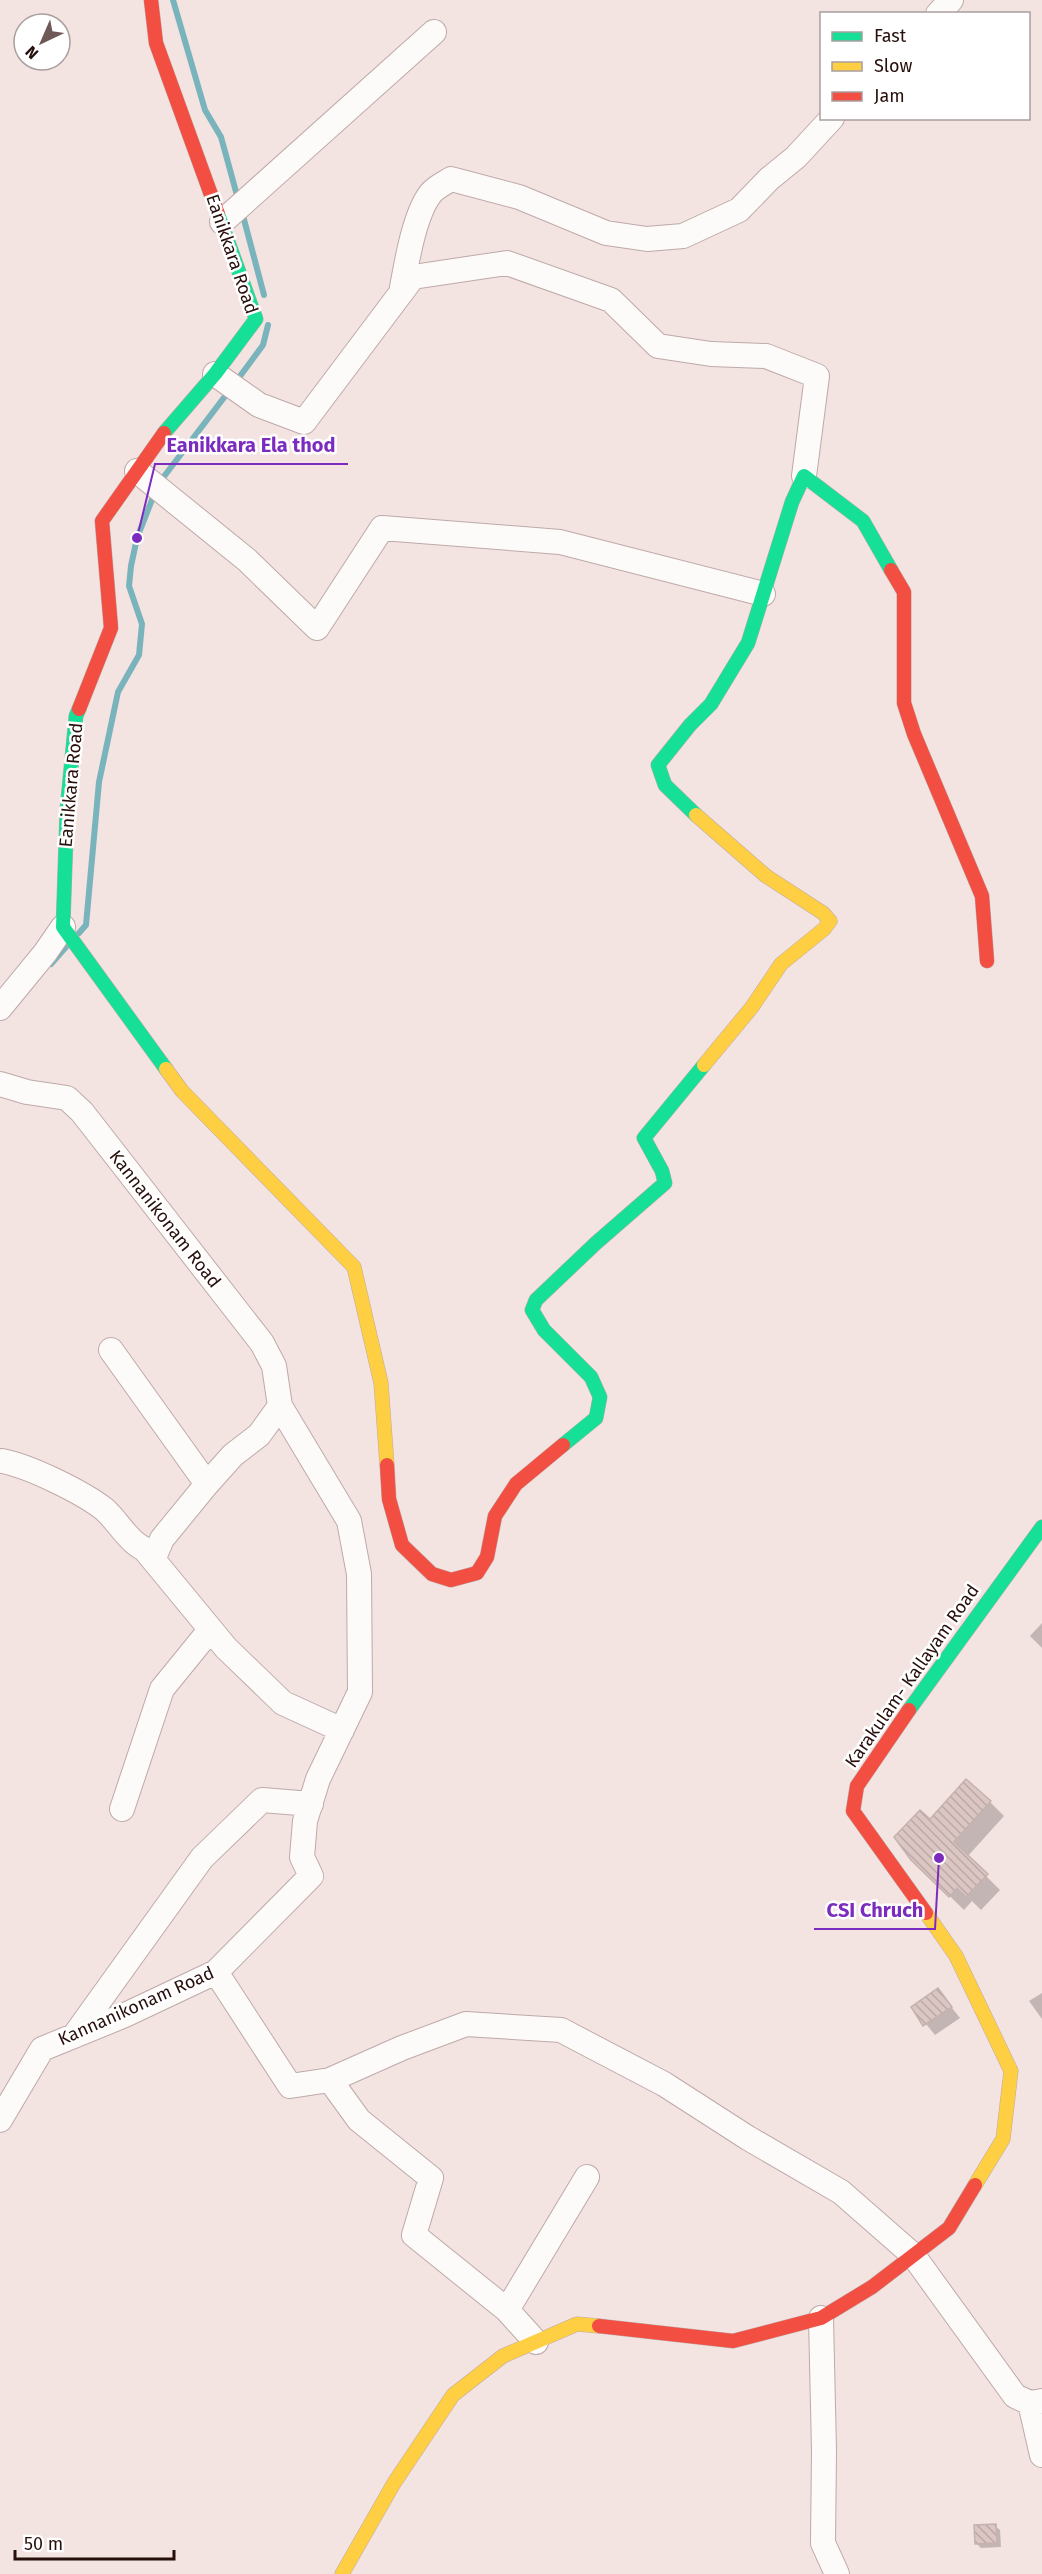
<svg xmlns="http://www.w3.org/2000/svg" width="1042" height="2574" viewBox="0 0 1042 2574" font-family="'Fira Sans',sans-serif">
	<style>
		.shadow { fill: #0003 }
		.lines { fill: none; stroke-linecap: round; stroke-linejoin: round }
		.stream { stroke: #79b3bb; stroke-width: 6 }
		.building { fill: url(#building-back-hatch); stroke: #c5b2af; stroke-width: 1.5 }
		.street-casing { stroke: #beaaa8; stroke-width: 26 }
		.fast-casing { stroke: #beaaa8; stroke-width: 15 }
		.slow-casing { stroke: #beaaa8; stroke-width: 15 }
		.jam-casing { stroke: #beaaa8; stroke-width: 15 }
		.street { stroke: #fdfbfa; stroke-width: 24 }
		.fast { stroke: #16e098; stroke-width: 14 }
		.slow { stroke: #ffcf43; stroke-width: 14 }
		.jam { stroke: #f24e42; stroke-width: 14 }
		.labels { text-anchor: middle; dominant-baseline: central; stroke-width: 5; stroke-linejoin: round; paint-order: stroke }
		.street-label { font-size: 18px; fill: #270f0c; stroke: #fff }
		.leader { fill: none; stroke: #7b2cbf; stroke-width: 2 }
		.callout-dot { fill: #7b2cbf; stroke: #fff; stroke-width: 2 }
		.callout-label { font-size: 20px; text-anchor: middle; font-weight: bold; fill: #7b2cbf; stroke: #fff; stroke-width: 5; stroke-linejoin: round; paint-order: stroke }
	</style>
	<defs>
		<pattern id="building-back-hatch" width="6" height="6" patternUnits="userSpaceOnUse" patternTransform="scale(1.5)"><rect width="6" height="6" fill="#dbc6c3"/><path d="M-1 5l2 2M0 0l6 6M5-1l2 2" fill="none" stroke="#bca9a6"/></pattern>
	</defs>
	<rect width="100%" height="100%" fill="#f3e3e1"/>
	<path class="shadow" d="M1042,1623V1648L1030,1636Z
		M990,1802L1004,1816L967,1857L1000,1890L981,1910L972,1901L964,1910L912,1859L930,1821Z
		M938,1990L960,2018L935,2035L913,2008Z
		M1042,1993V2019L1029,2001Z
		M995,2526L1000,2530L1001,2547L981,2548L976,2543Z"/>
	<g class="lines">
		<path class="stream" d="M173,0L205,110L221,137L238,199
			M242,212L264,295
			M235,383L263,345L268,325
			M159,483L229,391
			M79,933L86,925L99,782L118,692L139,655L142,624L129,586L131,566L137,538L155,492
			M51,964L66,947"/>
	</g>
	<path class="building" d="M966,1779L991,1801L954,1842L988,1874L966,1897L957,1888L949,1897L911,1860L894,1837L920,1810L930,1819Z
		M938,1988L952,2007L923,2026L911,2007Z
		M996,2524L997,2543L975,2544L974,2525Z"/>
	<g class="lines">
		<defs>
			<path id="street" d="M938,14L951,0
				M222,222L434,32
				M401,293C406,266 414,214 431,193C436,187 445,183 451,179L519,197L606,233L647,239L683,236L739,210L769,179L796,157L832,118
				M215,374L259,405L304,422L413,277L507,263L611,300L658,346L711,354L766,356L817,376L804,476
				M137,471L247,560L317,628L382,528L560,542L763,594
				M0,1008L45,953L63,927
				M0,1084L27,1092L67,1098L82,1112L262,1343L274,1366L280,1406L259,1435L233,1455L207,1484L162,1539L156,1553C130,1548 122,1525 104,1509C82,1492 29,1466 2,1461
				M111,1350L207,1484
				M146,1551L226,1648L283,1703L342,1730
				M122,1809L162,1689L210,1630
				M216,1972L290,2086L330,2080L359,2120L431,2178L414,2235L507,2310L536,2342
				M74,2036L202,1858L262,1800L311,1804
				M330,2080L402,2048L466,2024L561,2030L664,2084L748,2138L841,2192L913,2255L1015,2396L1030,2403L1042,2401
				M0,2120L42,2049L125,2015L216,1972L311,1876L302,1857L305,1821L318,1779L360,1692L359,1574L349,1521L280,1406
				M507,2310L587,2177
				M821,2318L824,2451L823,2543L837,2574
				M1030,2403L1042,2455"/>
			<path id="fast" d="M164,433L215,374L256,319L218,214
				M79,709L76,716L67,809L63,927L166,1069
				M696,815L665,785L658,765L690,725L711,704L748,643L792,502L804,476L863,521L891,570
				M563,1445L596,1418L600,1397L591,1377L544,1330L532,1310L536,1300L596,1243L665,1183L662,1171L644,1138L704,1065
				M909,1710L1042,1527"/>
			<path id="slow" d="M696,815L766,876L823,913L830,921L824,929L781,964L752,1007L704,1065
				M166,1069L182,1091L354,1267L381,1383L387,1465
				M926,1913L956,1956L1011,2071L1003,2139L975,2185
				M342,2574L394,2483L453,2395L503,2356L577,2324L599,2326"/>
			<path id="jam" d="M151,0L156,43L218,214
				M891,570L904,592V703L914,734L982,896L987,961
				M79,709L111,628L102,521L164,433
				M387,1465L389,1499L402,1545L432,1574L451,1580L477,1573L487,1557L495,1516L516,1484L563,1445
				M909,1710L857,1786L853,1811L926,1913
				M599,2326L733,2341L821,2318L872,2287L949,2228L975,2185"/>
		</defs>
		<use href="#street" class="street-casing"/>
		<use href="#fast" class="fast-casing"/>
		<use href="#slow" class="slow-casing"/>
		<use href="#jam" class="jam-casing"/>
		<use href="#street" class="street"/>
		<use href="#fast" class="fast"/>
		<use href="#slow" class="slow"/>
		<use href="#jam" class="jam"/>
	</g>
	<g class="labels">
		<g class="street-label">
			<text transform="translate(232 254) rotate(71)">Eanikkara Road</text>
			<text transform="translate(71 785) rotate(-85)">Eanikkara Road</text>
			<text transform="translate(165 1219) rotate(52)">Kannanikonam Road</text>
			<text transform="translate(912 1676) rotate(-55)">Karakulam- Kallayam Road</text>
			<text transform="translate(136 2006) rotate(-24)">Kannanikonam Road</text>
		</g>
	</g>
	<path class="leader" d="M137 538L155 464H348M939 1858L935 1929H814"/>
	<g class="callout-dot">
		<circle cx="137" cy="538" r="6"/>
		<circle cx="939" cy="1858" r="6"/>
	</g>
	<g class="callout-label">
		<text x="251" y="452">Eanikkara Ela thod</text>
		<text x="875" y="1917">CSI Chruch</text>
	</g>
	<rect x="820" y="12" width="210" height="108" fill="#ffffff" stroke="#a99f9e" stroke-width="1.5"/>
	<rect x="832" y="32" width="30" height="9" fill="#16e098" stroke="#a99f9e" stroke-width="1.5"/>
	<text x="874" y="42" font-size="18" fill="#270f0c">Fast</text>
	<rect x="832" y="62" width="30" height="9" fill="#ffcf43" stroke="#a99f9e" stroke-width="1.5"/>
	<text x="874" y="72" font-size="18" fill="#270f0c">Slow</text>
	<rect x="832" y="92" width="30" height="9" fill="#f24e42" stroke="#a99f9e" stroke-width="1.5"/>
	<text x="874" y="102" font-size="18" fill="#270f0c">Jam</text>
	<g transform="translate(42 42) rotate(224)"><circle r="28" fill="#ffffff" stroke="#a99f9e" stroke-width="1.5"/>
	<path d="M0-4.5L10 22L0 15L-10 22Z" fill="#6e5957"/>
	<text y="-9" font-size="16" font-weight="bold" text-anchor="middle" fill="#270f0c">N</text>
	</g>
	<path d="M15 2550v9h159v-9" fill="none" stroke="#270f0c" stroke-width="3"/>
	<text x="24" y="2550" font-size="18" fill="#270f0c" stroke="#ffffff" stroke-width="4.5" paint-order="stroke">50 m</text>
</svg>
